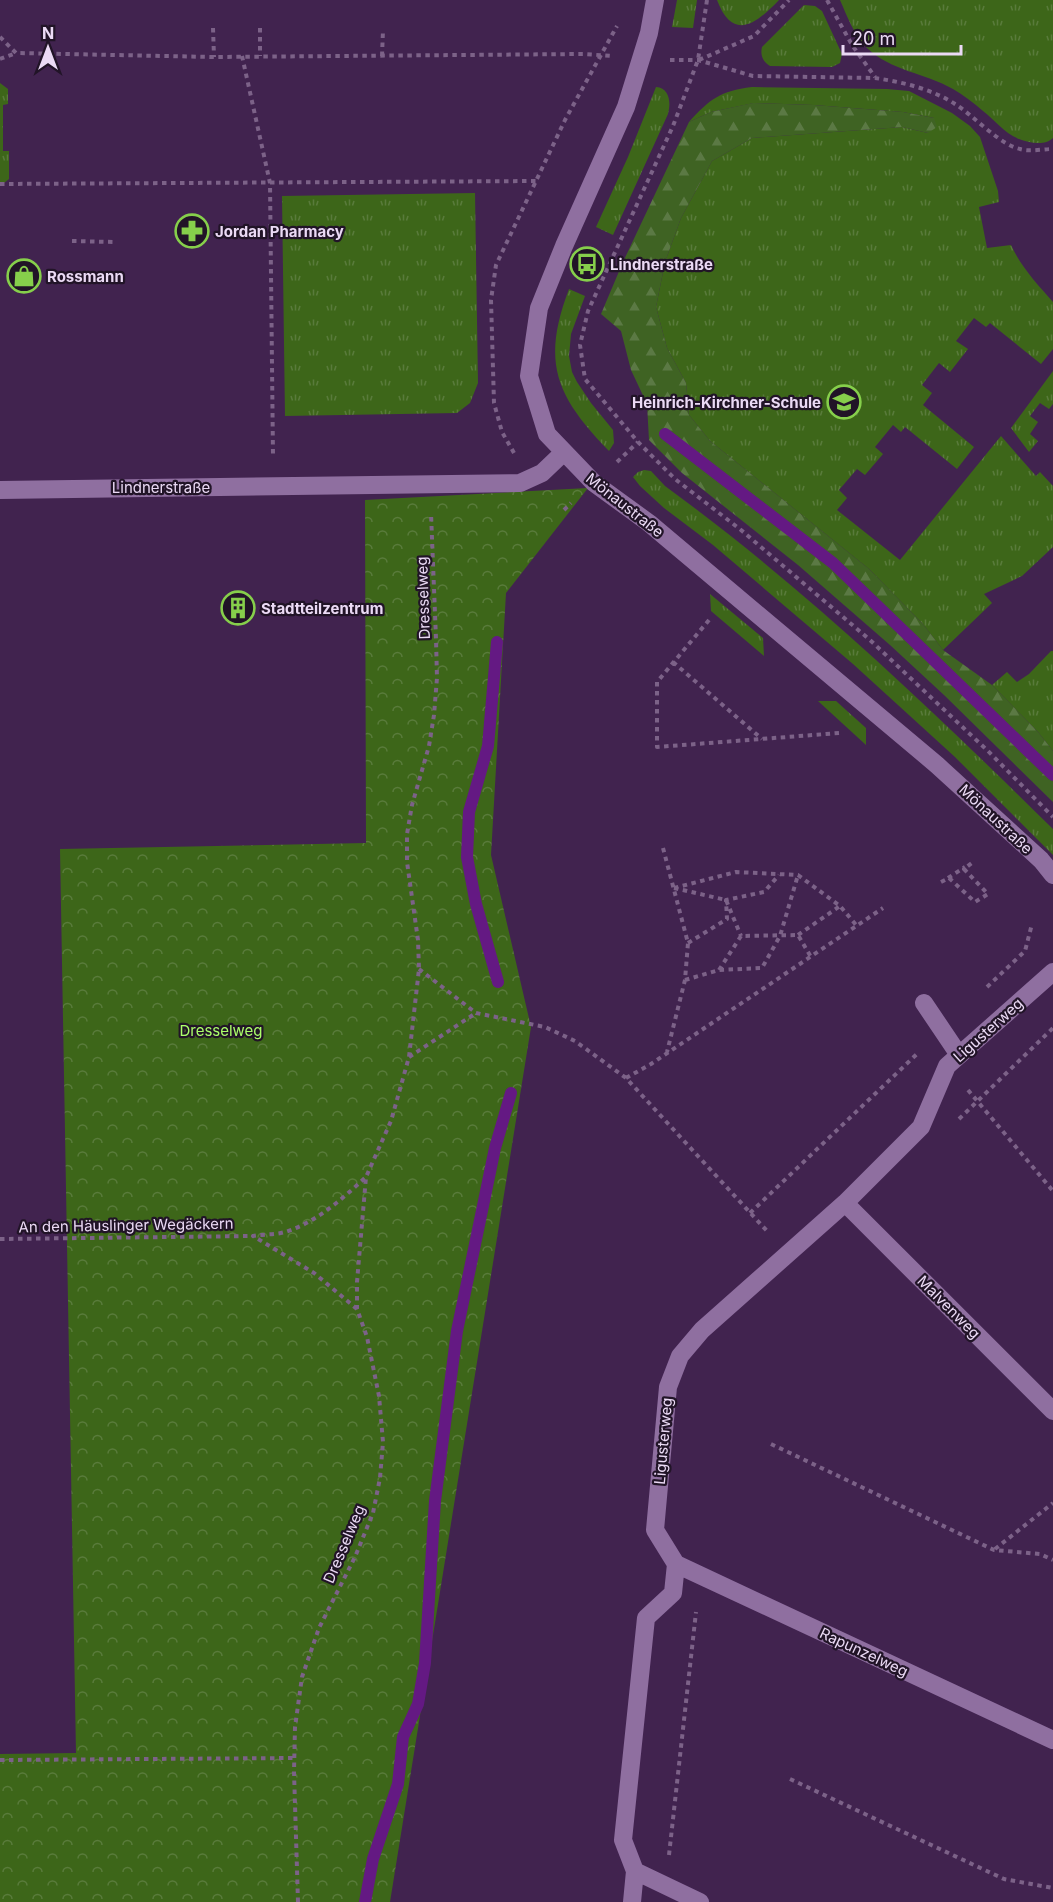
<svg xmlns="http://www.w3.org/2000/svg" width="1053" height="1902" viewBox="0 0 1053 1902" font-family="Inter,sans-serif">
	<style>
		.grass { fill: url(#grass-tufts) }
		.forest { fill: url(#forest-firs) }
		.park { fill: url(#park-crowns) }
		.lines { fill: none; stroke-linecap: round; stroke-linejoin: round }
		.stream { stroke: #641983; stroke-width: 12 }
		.path { stroke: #7c6288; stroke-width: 4; stroke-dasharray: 4.5 4.5; stroke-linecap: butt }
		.lane { stroke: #8f6fa0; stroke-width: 18 }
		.street { stroke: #8f6fa0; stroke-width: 18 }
		.labels { text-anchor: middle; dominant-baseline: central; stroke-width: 4.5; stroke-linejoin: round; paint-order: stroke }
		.poi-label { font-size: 15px; font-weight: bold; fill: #ebdaf5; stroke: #211427; text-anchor: start }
		.street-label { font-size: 15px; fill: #ebdaf5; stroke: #211427 }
		.park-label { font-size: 15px; fill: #abfe6a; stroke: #211427 }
	</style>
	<defs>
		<pattern id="grass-tufts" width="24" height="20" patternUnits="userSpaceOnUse" patternTransform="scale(1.5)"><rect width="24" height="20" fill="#3d6619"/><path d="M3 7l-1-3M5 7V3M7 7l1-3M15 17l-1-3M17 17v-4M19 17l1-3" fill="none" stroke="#597b3b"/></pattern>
		<pattern id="forest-firs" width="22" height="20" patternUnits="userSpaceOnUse" patternTransform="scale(1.5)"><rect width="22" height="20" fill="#3f6323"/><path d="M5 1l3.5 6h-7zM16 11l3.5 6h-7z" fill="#5b7944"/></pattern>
		<pattern id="park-crowns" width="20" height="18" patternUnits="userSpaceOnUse" patternTransform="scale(1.5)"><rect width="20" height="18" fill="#3d6619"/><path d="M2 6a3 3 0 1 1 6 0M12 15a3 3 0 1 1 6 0" fill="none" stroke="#597b3b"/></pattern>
	</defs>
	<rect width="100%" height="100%" fill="#41234f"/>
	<path class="grass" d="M677,0H697L693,28L672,27Z
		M717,0H779C756,24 733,42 717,0Z
		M840,0H1053V138C1045,146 1029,143 1019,139C1004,133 995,120 983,111C974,103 963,95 953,89C925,73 891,71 867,48C854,35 847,16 840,0Z
		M804,5L815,6L822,11L842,54L840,63L832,67L770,66C763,62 760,55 762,47Z
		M0,83L8,89V104L3,105V151H9V179L4,183H0Z
		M656,87C670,88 671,103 668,114L613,235L596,227L628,157Z
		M752,87L887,89L909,91L952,113L970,126L980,137L998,191L999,202L979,207L987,248L1011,245C1021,267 1037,284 1053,302V349L1041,364L990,323L986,327L974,318L956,341L968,349L950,372L939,363L922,385L932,393L923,405L974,447L957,469L905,427L901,432L893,425L875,447L883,454L865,475L857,469L839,490L847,498L837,510L900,560L1001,436L1036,476L1040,472L1053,486V547L1022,576L984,594L992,603L943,650L922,623L869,569L710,441L689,415L686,383L667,348L656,307L665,262L681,218L712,161L752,138L902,127L928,133L934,118L903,112L814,105L754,103L711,112L689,122C710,99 720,91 752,87Z
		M475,193L478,383L470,403L457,413L285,416L282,196Z
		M569,289L585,296L571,334L569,356L572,372L577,382L591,403L613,430L614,443L609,451C556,396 541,363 569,289Z
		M1053,371V404L1049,409L1040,403L1030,416L1038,422L1030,434L1038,441L1029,452L1011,428Z
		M644,470L651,471L665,486C805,588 930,708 1053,829V855L955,757L853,664L713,545L664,508L640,486L633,477L638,472Z
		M710,594L763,638L764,656L711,611Z
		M1051,651H1053V751L1038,732L992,685L1007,672L1017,682L1029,674Z
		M818,701H836L866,728V745Z"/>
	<path class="forest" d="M753,103L814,105L903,112L934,118L937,127L928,133L902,127L752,138L712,161L681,218L665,262L656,307L667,348L686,383L689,415L710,441L869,569L922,623L943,650L992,685L1038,732L1053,751V802L944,695L890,645L798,565L682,473L649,440L647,404L631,370L621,331L601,314L623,262L689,122L711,112Z"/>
	<path class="park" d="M588,488L506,593L491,855L531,1027L390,1902H0V1754L76,1753L60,849L366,843L365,500Z"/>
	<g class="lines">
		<path class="stream" d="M665,434L833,563L1053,775
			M497,642L488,746L469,812L467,857L476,904L498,982
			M365,1902L373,1859L398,1784L403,1737L418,1704L425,1663L435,1501L457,1331L495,1148L511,1093"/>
		<path class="path" d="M707,0L698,60L673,126L588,311L580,345L585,379L638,442L675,479L741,530L870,640L988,751L1053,817
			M827,0L852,45L875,77
			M213,28L214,57
			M260,28V56
			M0,37L16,53L214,57L584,54L612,56
			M242,56L270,183L273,456
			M382,56L383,30
			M0,59L16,53
			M670,60H698L753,76L875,78C902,82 932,89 955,104C973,115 1000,145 1020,149C1030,152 1043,149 1053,149
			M699,60L754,36L789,0
			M0,184L536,181
			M72,241L114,242
			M514,453L502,432L494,403L491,300L496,265L565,120L617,26
			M617,462L638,442
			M564,510L571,503
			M709,620L657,682V747L839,733
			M673,662L762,739
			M663,848L688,943L685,980L667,1052
			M948,878L965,867
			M941,882L949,878L975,902L988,894L964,869L973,862
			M674,888L736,872L798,875L840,906L857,926
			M674,888L726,900L741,936
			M798,935L840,906
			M688,943L727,919L726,900L764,892L779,875
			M419,969L476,1013L545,1027L575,1041L626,1078L767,1231
			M719,970L741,936L798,935L811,957
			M685,980L719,970L762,968L780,936L798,875
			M987,987L1025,951L1032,924
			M409,1057L476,1013
			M626,1078L651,1064L883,908
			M968,1090L1053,1191
			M959,1119L1053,1028
			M750,1213L919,1052
			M0,1239L253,1236
			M357,1309L314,1273L253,1236C263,1234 275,1235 285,1232C317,1222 342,1199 366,1177
			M771,1444L994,1550L1040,1554L1053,1560
			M995,1549L1053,1503
			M0,1760L294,1758
			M790,1779L1004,1879L1053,1888
			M669,1855L696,1612
			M298,1902L294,1772L295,1727L302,1677L319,1628L355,1557L373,1513L380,1478L383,1442L379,1396L367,1337L357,1309V1282L366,1177L391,1121L409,1057L419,969L418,940L407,862V834L412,805L429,746L434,715L437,678L436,639L431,513"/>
		<path class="lane" d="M924,1003L959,1055"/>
		<path class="street" d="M655,0L649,33L626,107L564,246L539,308L529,376L547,434L594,483L649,523L937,765L1041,860L1053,875
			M0,490L520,483L542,473L564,452
			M845,1203L1053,1411
			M676,1564L1053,1740
			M635,1871L700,1902
			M632,1902L635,1871L623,1840L646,1618L673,1593L676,1564L655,1530L668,1387L680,1356L702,1330L845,1203L921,1127L947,1066L1053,972"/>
	</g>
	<defs>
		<symbol id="pharmacy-ring" viewBox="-11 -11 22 22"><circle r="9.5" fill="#211427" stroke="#86cf4b" stroke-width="1.5"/><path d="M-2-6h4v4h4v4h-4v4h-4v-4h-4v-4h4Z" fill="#86cf4b"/></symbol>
		<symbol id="bus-ring" viewBox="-11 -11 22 22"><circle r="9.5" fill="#211427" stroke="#86cf4b" stroke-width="1.5"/><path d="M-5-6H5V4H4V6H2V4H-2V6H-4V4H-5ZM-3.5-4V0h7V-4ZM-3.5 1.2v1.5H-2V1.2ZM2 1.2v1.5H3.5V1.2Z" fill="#86cf4b"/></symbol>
		<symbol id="shop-ring" viewBox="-11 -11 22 22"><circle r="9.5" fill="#211427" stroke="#86cf4b" stroke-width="1.5"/><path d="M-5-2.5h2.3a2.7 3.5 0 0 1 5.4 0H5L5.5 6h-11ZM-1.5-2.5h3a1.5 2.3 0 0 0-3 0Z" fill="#86cf4b"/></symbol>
		<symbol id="school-ring" viewBox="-11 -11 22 22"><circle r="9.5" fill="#211427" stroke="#86cf4b" stroke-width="1.5"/><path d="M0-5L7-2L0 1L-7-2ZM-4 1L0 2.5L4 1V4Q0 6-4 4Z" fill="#86cf4b"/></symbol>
		<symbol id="building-ring" viewBox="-11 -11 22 22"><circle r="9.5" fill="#211427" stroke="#86cf4b" stroke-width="1.5"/><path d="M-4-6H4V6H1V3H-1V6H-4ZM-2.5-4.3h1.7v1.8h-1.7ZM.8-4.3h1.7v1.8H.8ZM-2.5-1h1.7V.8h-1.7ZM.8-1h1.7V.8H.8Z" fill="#86cf4b"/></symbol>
	</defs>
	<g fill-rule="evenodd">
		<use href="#pharmacy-ring" x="173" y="212" width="38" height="38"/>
		<use href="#bus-ring" x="568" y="245" width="38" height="38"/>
		<use href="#shop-ring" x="5" y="257" width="38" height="38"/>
		<use href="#school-ring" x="825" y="383" width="38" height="38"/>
		<use href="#building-ring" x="219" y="589" width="38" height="38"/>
	</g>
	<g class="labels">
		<g class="poi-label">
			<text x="215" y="231">Jordan Pharmacy</text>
			<text x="610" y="264">Lindnerstraße</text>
			<text x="47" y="276">Rossmann</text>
			<text x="821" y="402" text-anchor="end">Heinrich-Kirchner-Schule</text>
			<text x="261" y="608">Stadtteilzentrum</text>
		</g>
		<g class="street-label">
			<text x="161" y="487">Lindnerstraße</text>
			<text transform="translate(625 505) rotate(38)">Mönaustraße</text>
			<text transform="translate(423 598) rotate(-92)">Dresselweg</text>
			<text transform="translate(996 819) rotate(43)">Mönaustraße</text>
			<text transform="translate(988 1030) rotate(-42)">Ligusterweg</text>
			<text transform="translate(126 1225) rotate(-1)">An den Häuslinger Wegäckern</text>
			<text transform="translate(949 1307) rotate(45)">Malvenweg</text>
			<text transform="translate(663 1441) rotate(-85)">Ligusterweg</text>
			<text transform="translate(344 1544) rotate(-67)">Dresselweg</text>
			<text transform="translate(864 1652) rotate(25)">Rapunzelweg</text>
		</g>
		<g class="park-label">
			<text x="221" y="1030">Dresselweg</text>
		</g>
	</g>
	<g transform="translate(48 48)" stroke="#211427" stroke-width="4.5" paint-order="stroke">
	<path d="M0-4.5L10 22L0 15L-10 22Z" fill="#ebdaf5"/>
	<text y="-9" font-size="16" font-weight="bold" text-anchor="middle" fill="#ebdaf5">N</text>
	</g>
	<path d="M843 45v9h118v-9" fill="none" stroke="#ebdaf5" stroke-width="3"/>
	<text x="852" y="45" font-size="18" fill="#ebdaf5" stroke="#211427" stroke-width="4.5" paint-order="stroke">20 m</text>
</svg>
